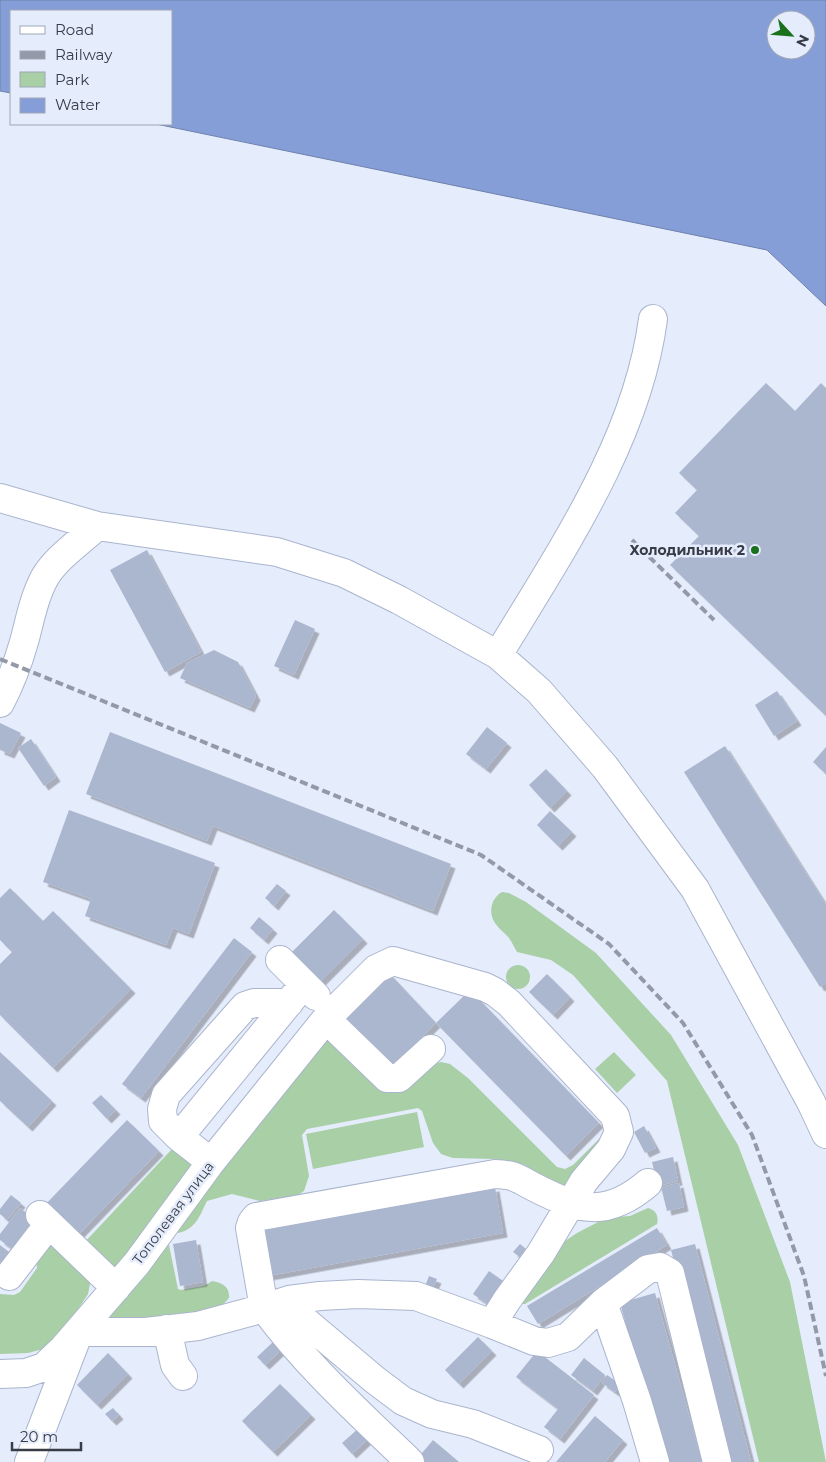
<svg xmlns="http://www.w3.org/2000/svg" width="826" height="1462" viewBox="0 0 826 1462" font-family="Montserrat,sans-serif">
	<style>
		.green { fill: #a9cfa6 }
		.water { fill: #869ed7; stroke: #6e81ac; fill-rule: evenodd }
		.building { fill: #abb6cf; filter: url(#shadow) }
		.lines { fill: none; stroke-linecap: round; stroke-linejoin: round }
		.minor-casing { stroke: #aab5cd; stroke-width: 30 }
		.minor { stroke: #fff; stroke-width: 28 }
		.rail { stroke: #9399a6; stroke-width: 4; stroke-dasharray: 8 4; stroke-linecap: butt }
		.poi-dot { fill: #1a711c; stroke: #e5ecfc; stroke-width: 2 }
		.labels { text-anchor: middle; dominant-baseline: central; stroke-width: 5; stroke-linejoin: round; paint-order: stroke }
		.poi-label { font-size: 14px; font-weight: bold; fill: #373c46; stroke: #e5ecfc; text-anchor: end }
		.street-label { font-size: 14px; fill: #373c46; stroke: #e5ecfc }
	</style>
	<defs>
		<filter id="shadow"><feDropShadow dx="4.5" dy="4.5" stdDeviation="0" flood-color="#0004"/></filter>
	</defs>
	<rect width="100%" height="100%" fill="#e5ecfc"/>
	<path class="green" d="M502,892L509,893L526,902L596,953L671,1035L738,1145L790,1282L826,1462H759L667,1081L573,975L551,960L517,952C514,947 512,942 509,938C505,933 499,929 495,923C488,913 491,898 502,892Z
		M506 977a12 12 0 1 1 24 0a12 12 0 1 1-24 0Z
		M324,1035L389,1086L399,1092L407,1090L431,1065L441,1062L450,1064L468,1078L557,1167L565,1169L573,1165L603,1135L607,1134L573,1178L564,1186L553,1183L525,1165L495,1159L453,1158L441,1154L433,1143L422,1111L418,1108L307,1129L302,1135L309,1176L304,1191L298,1195L260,1201L232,1194L207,1201C199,1217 196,1229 178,1233L175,1231Z
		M614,1052L636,1075L617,1093L595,1069Z
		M417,1112L424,1147L313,1169L306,1134Z
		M172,1149L198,1165L117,1275L83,1244Z
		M648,1208C656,1210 659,1216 657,1224L525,1304H520L559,1245L577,1233L600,1221L615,1217L630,1216Z
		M168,1240L178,1289L181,1290L204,1286L212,1281C223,1283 230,1287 229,1298L217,1311L155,1321L109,1318L108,1311Z
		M52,1243L91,1279L88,1294L69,1323L43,1349L28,1353L0,1354V1294L14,1295L20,1292L37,1268L36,1255Z"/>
	<path class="water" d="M0,0H826V306L767,250L156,124H171V11H11V93L0,91ZM776,20H806V50H776Z"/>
	<path class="building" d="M766,383L795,411L821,383L826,388V716L670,565L699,536L675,513L697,490L679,473Z
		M147,550L201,652L165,672L110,570Z
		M295,620L315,629L294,675L274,666Z
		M214,650L238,662L256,696L250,708L180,678L187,663Z
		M777,691L797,721L774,736L755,705Z
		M0,723L21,733L10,754L0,750Z
		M487,727L507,743L486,769L466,754Z
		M110,732L451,864L433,911L213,826L207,841L86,794Z
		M31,739L56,777L44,786L18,748Z
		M725,746L826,905V983L820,987L684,772Z
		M826,747V774L813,762Z
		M546,769L567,791L550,808L529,785Z
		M69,810L215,863L189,934L173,928L166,945L85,916L91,899L43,882Z
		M550,811L572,832L558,846L537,825Z
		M277,884L286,891L274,906L265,898Z
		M10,888L43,921L53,911L131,989L53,1068L0,1015V964L12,952L0,940V898Z
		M334,910L363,939L316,986L287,957Z
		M259,917L273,929L264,940L250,928Z
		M234,938L252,952L141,1098L122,1084Z
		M388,972L436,1023L391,1067L341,1017Z
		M547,974L570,997L553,1015L529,992Z
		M470,990L599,1123L566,1156L436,1023Z
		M0,1052L52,1101L28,1127L0,1101Z
		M101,1095L116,1110L107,1119L92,1103Z
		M127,1120L159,1151L74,1239L42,1208Z
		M644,1126L656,1148L645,1153L634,1132Z
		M673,1157L678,1181L658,1186L652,1162Z
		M679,1183L684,1207L667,1211L661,1187Z
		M495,1187L503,1233L268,1276L259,1230Z
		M11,1195L21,1203L7,1220L0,1214V1209Z
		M20,1208L39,1222L16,1252L0,1240V1234Z
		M657,1228L667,1245L538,1324L527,1306Z
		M196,1240L203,1282L180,1286L173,1244Z
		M520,1244L531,1253L525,1261L513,1252Z
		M695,1244L751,1462H727L671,1250Z
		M0,1245L13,1255L5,1266L0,1262Z
		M489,1271L509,1285L493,1308L473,1294Z
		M429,1276L437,1279L431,1292L424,1289Z
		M655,1293L702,1462H664L620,1303Z
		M478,1337L492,1351L459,1384L445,1370Z
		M274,1341L282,1349L265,1365L257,1357Z
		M537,1351L594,1395L560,1439L544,1427L558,1409L516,1377Z
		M108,1353L128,1374L97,1405L77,1385Z
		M584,1358L605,1375L593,1391L571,1375Z
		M607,1375L620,1384L615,1392L602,1383Z
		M280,1384L311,1415L273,1452L242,1421Z
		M113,1408L119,1415L112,1421L105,1414Z
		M595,1416L623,1440L605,1462H556Z
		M359,1428L369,1438L352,1454L342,1443Z
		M433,1440L459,1462H420L417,1459Z"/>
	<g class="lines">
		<defs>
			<path id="minor" d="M0,498L97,526L277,552L344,573L399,600L498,655L539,691L605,767L695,889L811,1102L826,1134
				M498,655C560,552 637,441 653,319
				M0,703C10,684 18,663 24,642C30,620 34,597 45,577C57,557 80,542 97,526
				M280,960L316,996
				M326,1019L387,1078H399L431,1049
				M179,1137L304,984
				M211,1162L179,1137L163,1121L162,1109L166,1095L245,1006L254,1003H289
				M648,1183C606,1219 579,1210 534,1187C516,1178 517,1175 495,1174L256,1217L252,1222L250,1228L264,1308L289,1300L320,1296L358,1294L416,1296L492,1324L534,1341L548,1343L568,1337L603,1303L648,1269L660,1267L670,1273L717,1462
				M40,1215L116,1288
				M9,1276L49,1224
				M289,1300L305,1321L375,1380L403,1401L432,1414L473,1424L539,1450
				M603,1303L637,1401L655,1462
				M167,1329L175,1365L183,1376
				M0,1374L26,1373L44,1367L63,1349L137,1263L211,1162L326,1019L376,969L393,961L485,987L495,992L509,1003L615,1116L619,1132L611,1149L584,1181L541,1253L507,1300L492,1324
				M29,1462L79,1332H146L198,1326L264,1308C306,1365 359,1413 410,1462"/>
		</defs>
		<use href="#minor" class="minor-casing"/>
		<use href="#minor" class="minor"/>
		<path class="rail" d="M632,540L714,620
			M0,659L481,855L609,944L683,1023L752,1135L804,1276L826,1376"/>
	</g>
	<circle class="poi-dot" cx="755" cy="550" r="5"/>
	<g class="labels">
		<g class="poi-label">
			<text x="745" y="550">Холодильник 2</text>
		</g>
		<g class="street-label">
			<text transform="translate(173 1213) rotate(-53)">Тополевая улица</text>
		</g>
	</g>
	<rect x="10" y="10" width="162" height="115" fill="#e5ecfc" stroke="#9fa6b3"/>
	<rect x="20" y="26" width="25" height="8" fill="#ffffff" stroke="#9fa6b3"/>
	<text x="55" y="35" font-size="15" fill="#373c46">Road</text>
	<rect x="20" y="51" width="25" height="8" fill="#9399a6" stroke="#9fa6b3"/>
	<text x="55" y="60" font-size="15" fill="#373c46">Railway</text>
	<rect x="20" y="72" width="25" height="15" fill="#a9cfa6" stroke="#9fa6b3"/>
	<text x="55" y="85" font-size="15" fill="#373c46">Park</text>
	<rect x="20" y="98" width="25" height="15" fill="#869ed7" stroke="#9fa6b3"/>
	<text x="55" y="110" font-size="15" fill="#373c46">Water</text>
	<g transform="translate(791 35) rotate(116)"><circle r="24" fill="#e5ecfc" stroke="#9fa6b3"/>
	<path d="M0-4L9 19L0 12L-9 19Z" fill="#1a711c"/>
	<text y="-8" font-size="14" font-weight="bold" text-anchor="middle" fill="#373c46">N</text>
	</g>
	<path d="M12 1442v8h69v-8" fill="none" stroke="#373c46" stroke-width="2.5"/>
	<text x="20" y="1442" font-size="15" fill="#373c46" stroke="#e5ecfc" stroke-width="4" paint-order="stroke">20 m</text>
</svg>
